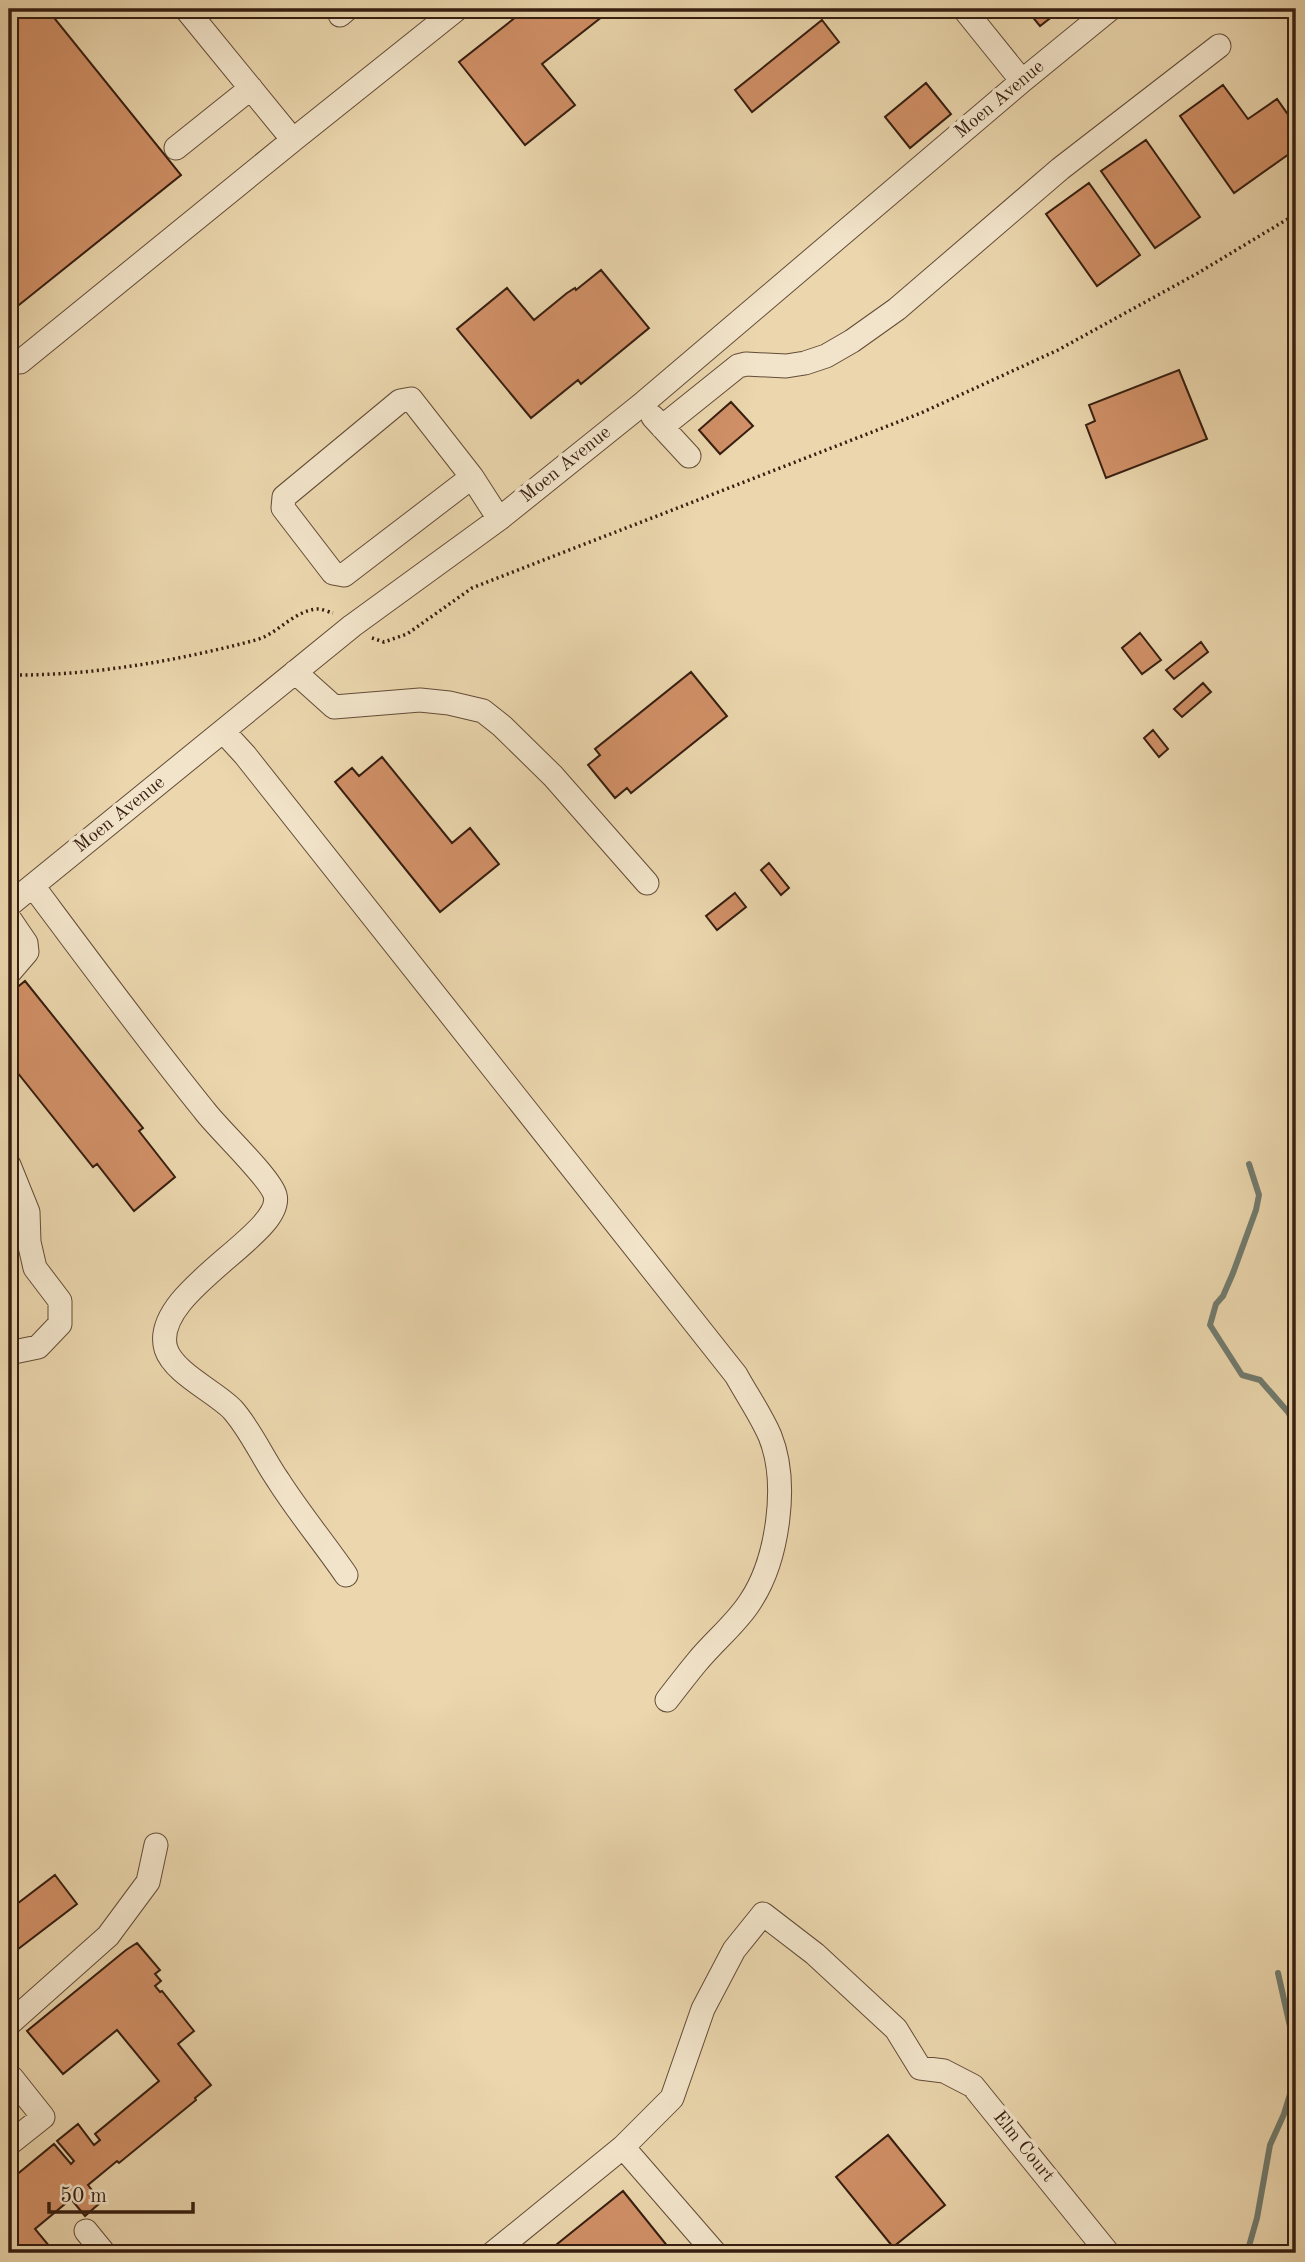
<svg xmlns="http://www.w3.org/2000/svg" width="1305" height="2262" viewBox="0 0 1305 2262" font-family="'Old Standard TT',serif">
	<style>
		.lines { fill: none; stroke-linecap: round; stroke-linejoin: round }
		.stream { stroke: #717b6e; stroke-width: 6 }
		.building { fill: #d19067; stroke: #361e10; stroke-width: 2 }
		.minor-casing { stroke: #634c37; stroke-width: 25 }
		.path { stroke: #361e10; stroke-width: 3.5; stroke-dasharray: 2 3.5; stroke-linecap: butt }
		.minor { stroke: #f2e4ca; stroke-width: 23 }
		.labels { text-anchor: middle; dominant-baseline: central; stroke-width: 7; stroke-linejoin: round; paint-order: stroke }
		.street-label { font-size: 19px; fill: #361e10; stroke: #f2e4ca }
	</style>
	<rect width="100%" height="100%" fill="#ebd6ad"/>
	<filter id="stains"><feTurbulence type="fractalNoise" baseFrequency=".00286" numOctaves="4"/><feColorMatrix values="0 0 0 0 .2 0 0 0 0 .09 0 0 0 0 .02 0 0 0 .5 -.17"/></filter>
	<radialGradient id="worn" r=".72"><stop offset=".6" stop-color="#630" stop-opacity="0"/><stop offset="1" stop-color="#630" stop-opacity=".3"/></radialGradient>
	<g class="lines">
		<path class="stream" d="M1249,1164L1259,1195L1256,1210L1233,1273L1223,1296L1216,1304L1210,1325L1242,1375L1260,1380L1288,1412L1296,1426
			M1278,1973L1296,2053
			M1247,2253L1257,2218L1270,2145L1284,2114L1296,2075"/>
	</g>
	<path class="building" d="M9,9H47L181,175L9,313Z
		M526,9H612L542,64L575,105L525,145L459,62Z
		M1026,9H1062L1040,26Z
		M822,20L839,42L752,112L735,90Z
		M926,83L951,114L910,148L885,117Z
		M1223,85L1248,119L1277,99L1296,126V149L1234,193L1180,116Z
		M1146,140L1200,217L1155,248L1101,171Z
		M1089,183L1140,255L1097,286L1046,214Z
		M601,270L649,328L581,384L578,380L531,418L457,329L507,288L534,320L567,293L575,288L576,290Z
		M1179,370L1207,439L1106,478L1086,425L1095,421L1089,405Z
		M731,402L753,426L720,454L699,430Z
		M1140,633L1161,660L1142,674L1122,648Z
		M1201,642L1208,652L1174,679L1166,670Z
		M691,672L727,716L631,793L627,788L615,798L588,765L600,755L595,749Z
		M1203,683L1211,692L1182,717L1174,709Z
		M1153,730L1168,749L1159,757L1144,738Z
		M382,757L452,843L470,828L499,864L440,912L335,782L352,768L359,776Z
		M769,863L789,888L781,895L761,870Z
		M735,893L746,907L717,930L706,916Z
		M25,981L143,1128L139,1131L175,1177L134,1211L97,1164L93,1167L9,1062V994Z
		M55,1875L77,1904L9,1956V1910Z
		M137,1943L160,1970L155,1974L161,1981L155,1986L160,1992L162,1991L194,2031L178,2044L211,2085L195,2098L196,2100L119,2163L117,2161L88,2185L101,2202L85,2216L71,2199L35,2229L55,2253H9V2181L54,2144L71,2164L74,2161L57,2141L78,2124L94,2145L100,2140L95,2134L159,2081L117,2030L63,2074L27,2031L126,1950Z
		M888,2135L945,2205L893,2247L836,2177Z
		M623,2191L673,2253H546Z"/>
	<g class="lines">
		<defs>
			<path id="minor" d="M186,9L293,140L457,9
				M964,9L1022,81
				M340,15L347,9
				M176,148L251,88
				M20,362L293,140
				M653,417L689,456
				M662,427L738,366L746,364L786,366L805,363L826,356L852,341L897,309L1060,169L1219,46
				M472,477L344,575L333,573L283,508L284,497L400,401L411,399L472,477L499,519
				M295,672L334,707L420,700L449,703L483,711L502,726L553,776L647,883
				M223,731L245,755L736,1375C747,1395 761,1415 770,1436C789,1483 778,1560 750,1602C736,1624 714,1641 697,1662C687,1674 677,1687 667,1700
				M33,886C89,961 145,1037 204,1110C218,1129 270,1177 275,1195C286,1234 149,1292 166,1349C174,1373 214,1391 232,1409C251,1430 262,1457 278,1480C299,1513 324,1543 346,1575
				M9,905L352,626L499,519L641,405L1022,81L1110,9
				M9,918L26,943L27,952L9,973
				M9,1165L28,1212L29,1242L35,1268L60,1301V1324L38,1347L9,1353
				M9,2024L108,1936L148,1882L156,1845
				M9,2081L12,2078L43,2117L9,2144
				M86,2231L104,2253
				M493,2253L623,2147
				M715,2253L623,2147L672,2098L703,2009L734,1950L763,1914L815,1954L896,2029L920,2068L944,2071L973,2086L1108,2253"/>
		</defs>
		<use href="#minor" class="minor-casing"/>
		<path class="path" d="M372,638L384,642L407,634L472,588L921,413L1058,350L1198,273L1296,214
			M9,675C92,676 176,661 256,640C278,634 294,610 318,609C322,609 329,612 333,613"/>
		<use href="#minor" class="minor"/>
	</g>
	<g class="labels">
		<g class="street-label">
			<text transform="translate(1000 100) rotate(-40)">Moen Avenue</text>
			<text transform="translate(566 465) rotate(-39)">Moen Avenue</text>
			<text transform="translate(120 815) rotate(-39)">Moen Avenue</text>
			<text transform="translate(1023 2147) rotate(51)">Elm Court</text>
		</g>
	</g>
	<rect width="1305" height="2262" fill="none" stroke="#ebd6ad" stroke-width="35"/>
	<rect x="10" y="10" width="1284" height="2241" fill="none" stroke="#361e10" stroke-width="3.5"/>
	<rect x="18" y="18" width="1270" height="2227" fill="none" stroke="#361e10" stroke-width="2"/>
	<path d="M49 2202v10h144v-10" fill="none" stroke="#361e10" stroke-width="3.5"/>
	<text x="60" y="2202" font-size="21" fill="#361e10" stroke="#f2e4ca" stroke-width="5" paint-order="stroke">50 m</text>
	<rect width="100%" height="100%" filter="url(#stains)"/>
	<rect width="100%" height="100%" fill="url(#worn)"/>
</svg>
